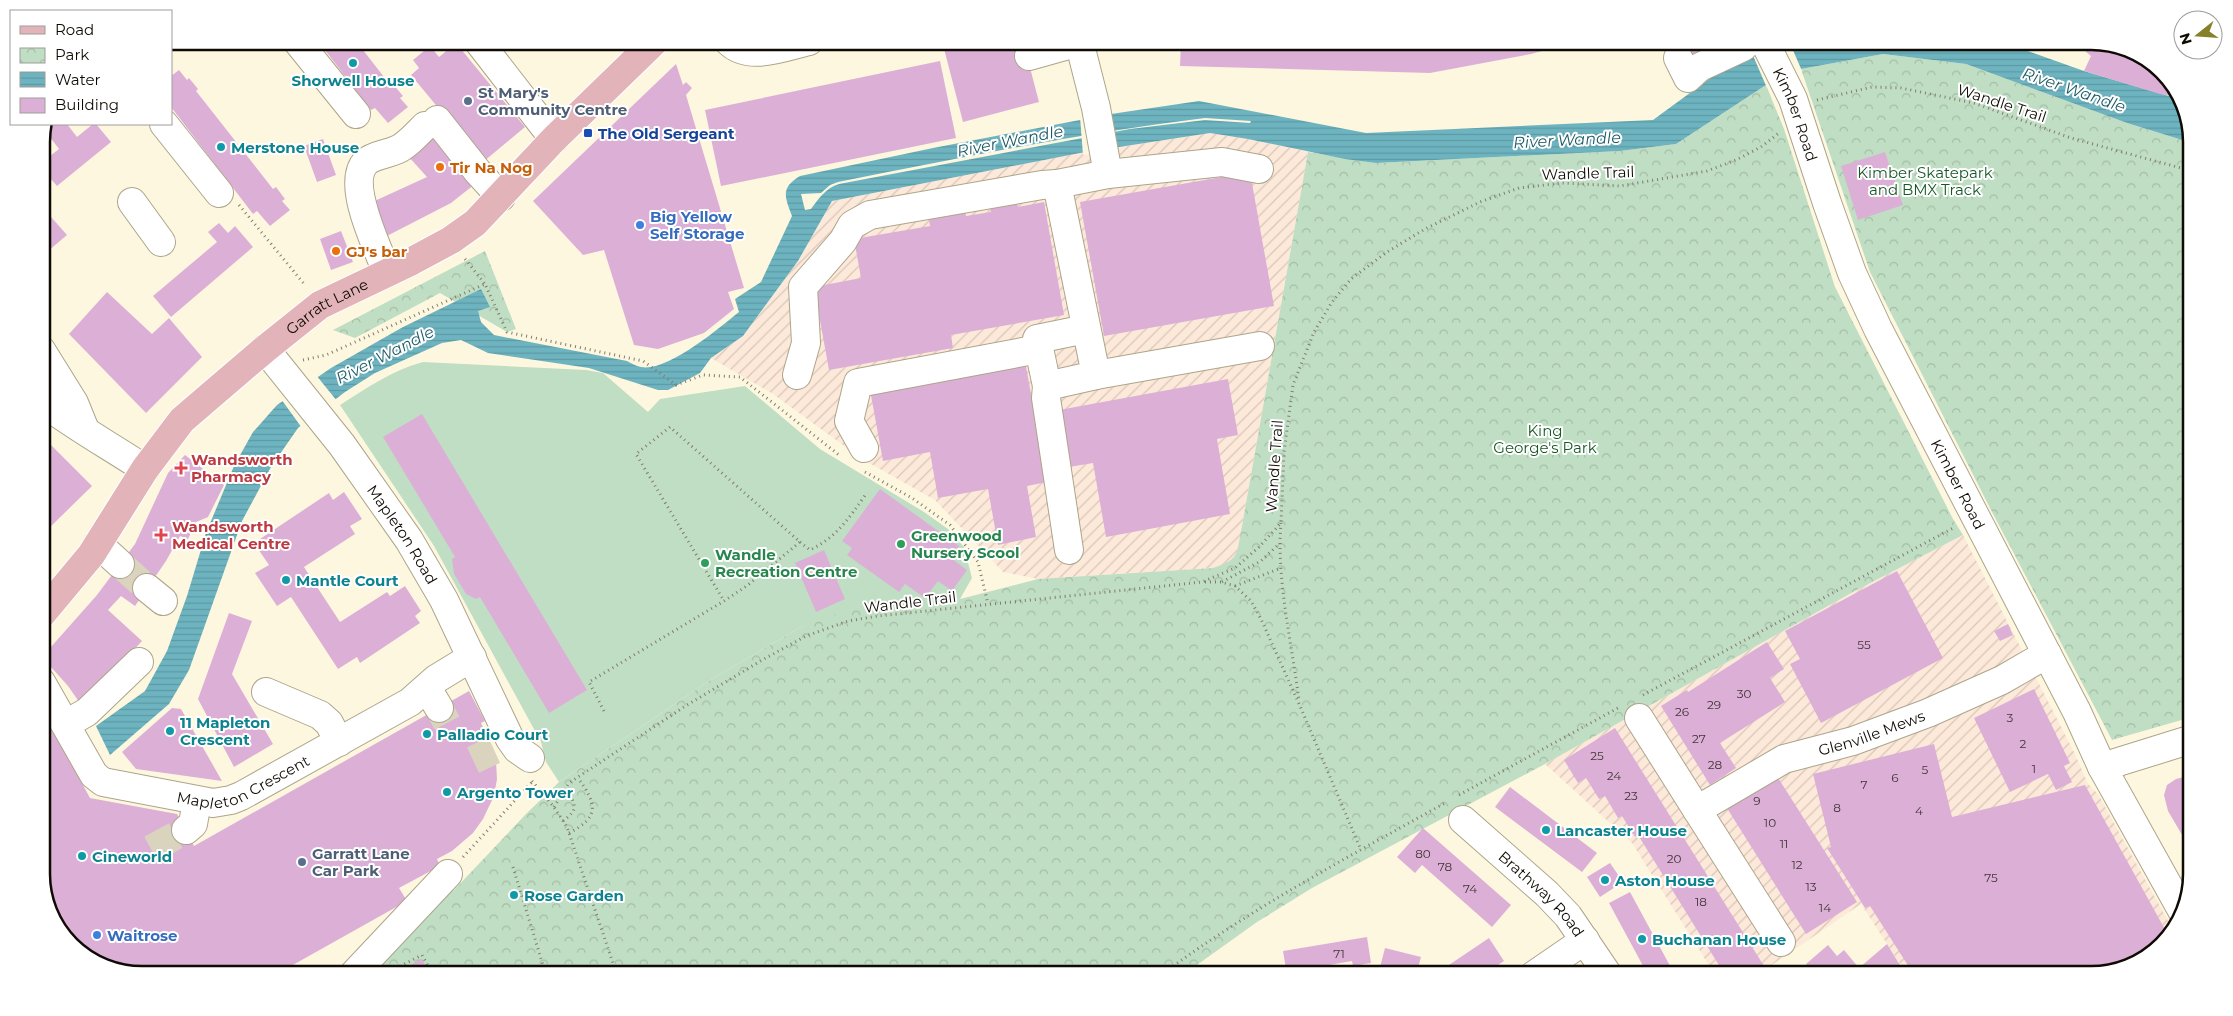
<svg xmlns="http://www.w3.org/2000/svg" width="2233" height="1016" viewBox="0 0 2233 1016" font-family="Montserrat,sans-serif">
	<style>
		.industrial { fill: url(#industrial-furrows) }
		.green { fill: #c0dec3 }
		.park { fill: url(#park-crowns) }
		.water { fill: url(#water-rules); fill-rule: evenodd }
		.pier { fill: #fef7e0 }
		.building { fill: #dcb0d6 }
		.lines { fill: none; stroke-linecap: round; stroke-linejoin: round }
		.minor-tunnel { stroke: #dad4bf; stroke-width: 28; stroke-dasharray: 28 14; stroke-linecap: butt }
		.minor-casing { stroke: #ada58a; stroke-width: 30 }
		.major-casing { stroke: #fff; stroke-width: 30 }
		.path { stroke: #817c6d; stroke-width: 3; stroke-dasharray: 1 4; stroke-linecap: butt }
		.minor { stroke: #fff; stroke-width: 28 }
		.major { stroke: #e2b3b8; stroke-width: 28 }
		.culture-dot { fill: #0f9aa8; stroke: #fff; stroke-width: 2 }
		.service-dot { fill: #5c6f8a; stroke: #fff; stroke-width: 2 }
		.transit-dot { fill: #1a4fb4; stroke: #fff; stroke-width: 2 }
		.food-dot { fill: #e8710a; stroke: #fff; stroke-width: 2 }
		.shop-dot { fill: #3f7fe0; stroke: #fff; stroke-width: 2 }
		.health-dot { fill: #e0444e; stroke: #fff; stroke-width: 2 }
		.leisure-dot { fill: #2e9e5b; stroke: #fff; stroke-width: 2 }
		.labels { text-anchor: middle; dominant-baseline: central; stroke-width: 4; stroke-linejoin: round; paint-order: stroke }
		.number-label { font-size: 12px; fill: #423438 }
		.culture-label { font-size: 15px; font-weight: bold; fill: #0d838f; stroke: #fff; text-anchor: start }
		.service-label { font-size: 15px; font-weight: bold; fill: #4e5e75; stroke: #fff; text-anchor: start }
		.street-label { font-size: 15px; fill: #0f0b04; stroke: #fff }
		.transit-label { font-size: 15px; font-weight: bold; fill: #164399; stroke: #fff; text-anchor: start }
		.food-label { font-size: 15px; font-weight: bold; fill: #c56008; stroke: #fff; text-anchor: start }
		.park-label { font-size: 15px; fill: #175827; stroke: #fff }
		.shop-label { font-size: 15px; font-weight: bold; fill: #366cbe; stroke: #fff; text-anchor: start }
		.health-label { font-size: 15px; font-weight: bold; fill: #be3a42; stroke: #fff; text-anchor: start }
		.leisure-label { font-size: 15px; font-weight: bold; fill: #27864d; stroke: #fff; text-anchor: start }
		.water-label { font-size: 16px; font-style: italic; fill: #1f5b64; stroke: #fff }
		.rim { fill: none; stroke: #0f0b04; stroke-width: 2.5 }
	</style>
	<defs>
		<pattern id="industrial-furrows" width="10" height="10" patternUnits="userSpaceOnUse" patternTransform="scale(1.25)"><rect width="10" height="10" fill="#fde9d9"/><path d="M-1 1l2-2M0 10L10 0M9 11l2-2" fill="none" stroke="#d8c6b9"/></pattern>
		<pattern id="park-crowns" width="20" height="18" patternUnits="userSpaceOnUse" patternTransform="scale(1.25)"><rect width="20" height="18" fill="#c0dec3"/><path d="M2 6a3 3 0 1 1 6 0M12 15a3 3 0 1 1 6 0" fill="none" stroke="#a4bda6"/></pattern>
		<pattern id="water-rules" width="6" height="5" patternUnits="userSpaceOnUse" patternTransform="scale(1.25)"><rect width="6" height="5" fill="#6db4c0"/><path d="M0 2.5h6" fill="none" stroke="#5d99a3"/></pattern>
	</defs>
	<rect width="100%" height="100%" fill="#fef7e0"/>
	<path class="industrial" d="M1210,133L1248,139L1308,152L1242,526L1236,557L1231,563L1213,568L1038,579L1003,572L935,500L862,459L773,394L711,358L743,336L798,261L832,201L1080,153Z
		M1963,535L2074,752L2088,784L2098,794L2172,928L2147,958L2092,975H1907L1861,904L1757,975H1715L1632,843L1545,764L1853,592Z"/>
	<path class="green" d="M423,362L586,370L603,373L648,412L660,399L745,386L820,449L924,512L948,529L964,547L972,578L960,599L801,627L712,679L559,782L546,762L541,742L434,546L340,405C367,388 392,370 423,362Z"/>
	<path class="park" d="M1883,54L1966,64L2127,123L2192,143V717L2112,740L1992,512L1870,272L1801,69Z
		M1766,85L1784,129L1835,287L1953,519L1963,535L1853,592L1545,764L1312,888L1257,922L1183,975H370L437,899L454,890L526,814L559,782L712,679L801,627L832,615L866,607L929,604L960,599L1038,579L1213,568C1241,559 1236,553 1242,526L1308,152L1376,163L1620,151L1676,144Z
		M485,251L516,329L507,332L440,293L355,338L333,330Z"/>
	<path class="water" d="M1777,41H2000L2084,71L2179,99L2192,135V143L2127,123L1966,64L1883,54L1801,69L1766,85L1676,144L1620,151L1376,163L1345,159L1248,139L1210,133L1080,153L832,201L798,261L743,336L711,358L700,373L668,390H658L589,368L488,353L461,340L442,343L375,373L345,392L298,428L271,467L242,521L189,670L169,704L110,755L96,726L145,691L167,651L187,596L206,533L234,466L253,432L277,405L331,368L403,327L481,289L490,307L478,311L481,322L494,335L627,361C631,363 636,366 641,367C668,372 719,328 739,312L735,299L761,282L792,216C785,197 780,188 800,176L933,148L1111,114L1199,101L1366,133L1653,120L1728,65ZM1205,118L1251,121L1250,123L1205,120L1130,129L839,184C826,188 819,198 811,209L805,210L801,194L821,193L830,185L838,182C959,158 1081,133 1205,118Z"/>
	<path class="pier" d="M1771,41H1789L1802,71L1767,88L1751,51Z
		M1109,112L1118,150L1083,155L1080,117Z
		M316,375L337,401L302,428L281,399Z"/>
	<path class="building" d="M318,41H356L391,86L393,84L403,96L400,98L408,107L388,123L375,108L371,110Z
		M942,41H1023L1039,102L963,122Z
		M1181,41H1575V42L1531,54L1430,73L1180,66Z
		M1675,41H1745L1687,67Z
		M2073,41H2091L2107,46L2108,45L2130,49L2175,86L2179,97L2160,94L2084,71L2091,56Z
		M456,43L525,127L483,162L411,75L419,68L413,60L430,46L439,57Z
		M940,61L956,138L721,186L705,110Z
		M676,64L683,85L686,82L692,88L686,95L744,288L728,292L734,309L704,333L658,349L634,345L604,250L583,255L533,201Z
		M179,70L187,80L189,78L198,89L196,91L273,189L276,187L285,199L282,201L290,210L270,226L257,211L253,214L171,107V76Z
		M44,124H67L77,137L93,124H96L111,142L57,186L41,168V163L59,149L43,128Z
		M435,130L475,184L451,203L383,238L368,204L427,177L408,156Z
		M323,139L336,175L317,182L304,146Z
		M1885,152L1903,205L1858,220L1841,166Z
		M1250,172L1274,306L1104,336L1080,202Z
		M1016,193L1018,207L1044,202L1064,315L951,335L953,348L829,370L814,287L861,278L854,239L930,226L927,208L964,202L966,216L991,212L988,198Z
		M44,209L67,235L41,257V212Z
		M219,223L228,233L235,226L253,247L171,317L153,296L217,242L208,232Z
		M341,231L353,262L331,270L320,239Z
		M107,292L152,334L169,318L202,357L146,413L69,334Z
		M1025,361L1047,482L1027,486L1036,537L998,545L988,489L938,498L930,452L883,461L870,390Z
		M1228,379L1238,435L1217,439L1230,514L1106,537L1093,463L1069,467L1059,410Z
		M422,414L587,690L549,713L480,597L476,599L466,594L454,574L452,559L455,557L383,437Z
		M41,435L92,486L41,536Z
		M185,455L224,485L208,517L196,522L188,539L180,536L166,561L135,606L121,596L108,610L142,641L82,706L68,686L42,657L97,595L135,544L168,473Z
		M880,489L959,546L951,558L967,570L952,591L938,581L925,598L905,584L899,592L847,555L852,548L842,541Z
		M344,492L362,519L350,526L355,534L304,567L340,622L387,592L390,596L405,586L421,611L415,616L420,623L360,663L357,657L338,669L291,597L277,606L255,573L269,565L254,543L329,493L333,500Z
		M824,550L845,599L816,612L795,563Z
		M1897,571L1943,658L1821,723L1790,664L1800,659L1785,631Z
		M229,613L252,621L232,674L273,744L234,767L198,699Z
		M2008,624L2013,635L2000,641L1994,631Z
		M1767,642L1784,669L1770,678L1785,702L1720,743L1736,768L1710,785L1661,706L1687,690L1688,692Z
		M2034,689L2070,763L2064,766L2072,782L2056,790L2048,774L2010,792L1974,718Z
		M469,691L485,721L481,723L494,750L496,761L497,779L494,796L483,819L473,833L452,851L437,859L440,866L399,888L407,901L275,975H142L103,967L62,935L41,881V708L90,798L177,814L194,846Z
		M172,708L181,709L222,781L136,769L122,752Z
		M1615,728L1764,966L1750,975H1725L1638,835L1635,837L1622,816L1618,818L1605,796L1599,799L1586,778L1578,783L1564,760Z
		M1934,744L1952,817L2085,785L2167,933L2147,958L2092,975H1914L1870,906L1865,908L1827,848L1831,847L1813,774Z
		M1775,773L1857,902L1806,934L1725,805Z
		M2192,775L2191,799L2192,852L2168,811L2164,795L2167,785L2176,779Z
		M1510,787L1597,853L1582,872L1495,807Z
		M1423,828L1511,905L1492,927L1422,865L1415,873L1397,857Z
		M1610,863L1623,882L1600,897L1587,877Z
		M1630,892L1675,975H1648L1609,903Z
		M1367,937L1371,963L1353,966L1352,961L1306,969L1308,974L1287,975L1283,951Z
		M1489,938L1504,961L1483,975H1434Z
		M1887,944L1906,975H1816L1806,964L1828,945L1837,956L1844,950L1859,968Z
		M1385,948L1421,957L1416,975H1391L1379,971Z
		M422,959L430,975H391Z
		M1266,966L1272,975H1253Z"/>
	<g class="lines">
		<path class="minor-tunnel" d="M120,564L147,588
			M439,708L447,723
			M473,760L494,750
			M151,849L186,830"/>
		<defs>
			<g id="minor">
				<path d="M297,41L356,114"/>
				<path d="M478,41L554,139"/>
				<path d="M728,41C749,62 782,47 809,41"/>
				<path d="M1079,41L1096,108L1108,174L1057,184L1096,375L1047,386L1037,339L1086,329"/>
				<path id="s1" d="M1764,41L1793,99L1827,203L1852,273L1878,329L2077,712L2102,767L2184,914"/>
				<path d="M1029,56L1079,42"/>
				<path d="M1678,58L1688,78L1700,67L1743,47L1749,41"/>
				<path d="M437,120L478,172L501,197"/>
				<path d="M164,124L219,193"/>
				<path d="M1108,174L1222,162L1259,169"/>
				<path d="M132,202L161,242"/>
				<path d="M387,272C378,249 345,183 366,162C375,154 392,154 402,147C410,142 418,133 425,126"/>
				<path id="s2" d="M265,349L342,445L409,540L444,600L510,739L517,749L530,758"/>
				<path d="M41,350L74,403L85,430"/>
				<path d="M797,375L806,343L803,287L843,241L852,225L870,215L1042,185L1057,184"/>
				<path d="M1096,375L1260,346"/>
				<path d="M1047,386L1046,398L1069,550"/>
				<path d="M41,401C74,426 110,446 145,469"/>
				<path d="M864,448L849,421L858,383L1039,349"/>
				<path d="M98,544L120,564"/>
				<path d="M147,588L163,601"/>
				<path id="s3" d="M41,682L94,775L103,782L213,803L231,800L241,796L410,702L436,679L472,657"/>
				<path d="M427,688L439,708"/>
				<path d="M266,692L320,715L329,723L339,742"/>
				<path id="s4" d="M1639,718L1697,810L1784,759L1853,741L1928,713L2002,680L2047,654"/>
				<path d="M66,724L87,712L139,662"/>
				<path d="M2102,767L2192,739"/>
				<path d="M1697,810L1781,942"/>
				<path id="s5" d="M1463,820L1547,894L1568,916L1608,975"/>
				<path d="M186,830L193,824L197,801"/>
				<path d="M353,975L448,874"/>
				<path d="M1534,975L1585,940"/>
			</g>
			<g id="major">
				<path id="s6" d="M41,615L91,555L145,469L182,420L265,349L320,305L412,261L451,240L475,223L554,139L655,41"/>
			</g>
		</defs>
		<use href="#minor" class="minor-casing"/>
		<use href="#major" class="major-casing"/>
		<path class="path" d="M1817,100L1872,87L1901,88L1974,103L2071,138L2192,171
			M239,205L305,285
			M465,259L485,284
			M303,360L326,355L485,284L507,332L643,361L676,385L703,375L740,377L839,455
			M865,472L912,498L950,525L978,562L988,604
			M1281,523C1276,577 1292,645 1299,700
			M800,542L810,550C837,537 849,518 866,494
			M1205,582H1221L1235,586L1251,601L1261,619L1300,706L1361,850
			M1222,582L1261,561L1279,544
			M1235,586L1281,568
			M1643,695L1955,527
			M604,711L589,682L724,601L748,585L800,542L670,427L636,454L724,601
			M532,781L554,807L567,827L617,975
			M1459,795L1618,708
			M554,807L569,783L687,705L764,659L806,636L848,621L878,616L1202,582L1235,568L1259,547L1281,523L1284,452L1293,385L1314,332L1332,302L1351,279L1387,252L1425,229L1480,202L1519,188L1562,183L1620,186L1707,171L1736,160L1761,147L1779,133
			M563,821C579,809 576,805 566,789
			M569,833C600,817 597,804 578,778
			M463,857L532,782
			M513,867L546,975
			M391,971L422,955L433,975
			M1161,975C1250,909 1348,857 1445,803"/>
		<use href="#minor" class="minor"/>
		<use href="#major" class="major"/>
	</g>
	<g class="culture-dot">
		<circle cx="353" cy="63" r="5"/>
		<circle cx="221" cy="147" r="5"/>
		<circle cx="286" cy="580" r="5"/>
		<circle cx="170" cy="731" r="5"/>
		<circle cx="427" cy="734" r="5"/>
		<circle cx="447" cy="792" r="5"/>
		<circle cx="1546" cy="830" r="5"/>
		<circle cx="82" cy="856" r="5"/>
		<circle cx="1605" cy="880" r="5"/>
		<circle cx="514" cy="895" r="5"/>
		<circle cx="1642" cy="939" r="5"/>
	</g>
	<g class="service-dot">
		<circle cx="468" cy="101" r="5"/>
		<circle cx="302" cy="862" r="5"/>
	</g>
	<rect class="transit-dot" x="583" y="128" width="10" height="10" rx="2.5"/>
	<g class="food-dot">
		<circle cx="440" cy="167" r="5"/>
		<circle cx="336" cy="251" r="5"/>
	</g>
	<g class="shop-dot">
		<circle cx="640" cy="225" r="5"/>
		<circle cx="97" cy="935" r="5"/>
	</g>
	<g class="health-dot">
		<path d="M178.5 460.5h5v5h5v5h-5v5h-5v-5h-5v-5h5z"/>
		<path d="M158.5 527.5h5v5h5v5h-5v5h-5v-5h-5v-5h5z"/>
	</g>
	<g class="leisure-dot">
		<circle cx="901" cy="544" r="5"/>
		<circle cx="705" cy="563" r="5"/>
	</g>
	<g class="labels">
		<g class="number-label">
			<text x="1864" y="644">55</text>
			<text x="1744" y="693">30</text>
			<text x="1714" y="704">29</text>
			<text x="1682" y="711">26</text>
			<text x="2010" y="717">3</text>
			<text x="1699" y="738">27</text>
			<text x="2023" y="743">2</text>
			<text x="1597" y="755">25</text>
			<text x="1715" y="764">28</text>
			<text x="2034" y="768">1</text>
			<text x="1925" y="769">5</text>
			<text x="1614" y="775">24</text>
			<text x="1895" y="777">6</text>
			<text x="1864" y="784">7</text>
			<text x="1631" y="795">23</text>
			<text x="1757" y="800">9</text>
			<text x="1837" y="807">8</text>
			<text x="1919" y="810">4</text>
			<text x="1770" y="822">10</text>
			<text x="1784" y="843">11</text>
			<text x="1423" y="853">80</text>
			<text x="1674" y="858">20</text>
			<text x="1797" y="864">12</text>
			<text x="1445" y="866">78</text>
			<text x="1991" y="877">75</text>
			<text x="1811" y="886">13</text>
			<text x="1470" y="888">74</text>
			<text x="1701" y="901">18</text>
			<text x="1825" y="907">14</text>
			<text x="1339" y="953">71</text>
		</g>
		<g class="culture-label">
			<text x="353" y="80" text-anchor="middle">Shorwell House</text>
			<text x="231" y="147">Merstone House</text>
			<text x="296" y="580">Mantle Court</text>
			<text x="180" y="722">11 Mapleton<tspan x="180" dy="17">Crescent</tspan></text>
			<text x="437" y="734">Palladio Court</text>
			<text x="457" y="792">Argento Tower</text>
			<text x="1556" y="830">Lancaster House</text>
			<text x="92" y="856">Cineworld</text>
			<text x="1615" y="880">Aston House</text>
			<text x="524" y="895">Rose Garden</text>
			<text x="1652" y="939">Buchanan House</text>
		</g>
		<g class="service-label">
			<text x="478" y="92">St Mary's<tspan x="478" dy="17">Community Centre</tspan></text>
			<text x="312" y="853">Garratt Lane<tspan x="312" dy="17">Car Park</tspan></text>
		</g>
		<g class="street-label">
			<text transform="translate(2002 103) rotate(18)">Wandle Trail</text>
			<text stroke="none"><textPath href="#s1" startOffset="80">Kimber Road</textPath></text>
			<text transform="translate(1588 173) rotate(-2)">Wandle Trail</text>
			<text stroke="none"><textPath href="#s6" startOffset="426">Garratt Lane</textPath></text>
			<text transform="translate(1274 466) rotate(-86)">Wandle Trail</text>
			<text stroke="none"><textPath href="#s1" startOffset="485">Kimber Road</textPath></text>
			<text stroke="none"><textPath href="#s2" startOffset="231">Mapleton Road</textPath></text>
			<text transform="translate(910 602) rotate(-7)">Wandle Trail</text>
			<text stroke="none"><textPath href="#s4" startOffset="301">Glenville Mews</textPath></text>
			<text stroke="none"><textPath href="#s3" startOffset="265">Mapleton Crescent</textPath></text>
			<text stroke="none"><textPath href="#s5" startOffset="108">Brathway Road</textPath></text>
		</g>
		<g class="transit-label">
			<text x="598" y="133">The Old Sergeant</text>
		</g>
		<g class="food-label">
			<text x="450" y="167">Tir Na Nog</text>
			<text x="346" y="251">GJ's bar</text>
		</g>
		<g class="park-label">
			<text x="1925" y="172">Kimber Skatepark<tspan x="1925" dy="17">and BMX Track</tspan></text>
			<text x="1545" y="430">King<tspan x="1545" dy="17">George's Park</tspan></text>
		</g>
		<g class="shop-label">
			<text x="650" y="216">Big Yellow<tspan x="650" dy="17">Self Storage</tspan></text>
			<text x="107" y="935">Waitrose</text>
		</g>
		<g class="health-label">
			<text x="191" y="459">Wandsworth<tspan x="191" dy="17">Pharmacy</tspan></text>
			<text x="172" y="526">Wandsworth<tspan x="172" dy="17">Medical Centre</tspan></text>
		</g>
		<g class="leisure-label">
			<text x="911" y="535">Greenwood<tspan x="911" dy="17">Nursery Scool</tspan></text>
			<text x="715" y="554">Wandle<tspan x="715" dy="17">Recreation Centre</tspan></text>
		</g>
		<g class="water-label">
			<text transform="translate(2074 90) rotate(19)">River Wandle</text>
			<text transform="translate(1567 140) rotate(-3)">River Wandle</text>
			<text transform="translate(1010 141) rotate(-11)">River Wandle</text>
			<text transform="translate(385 355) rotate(-27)">River Wandle</text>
		</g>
	</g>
	<path d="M0 0H2233V1016H0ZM142 50H2091A92 92 0 0 1 2183 142V874A92 92 0 0 1 2091 966H142A92 92 0 0 1 50 874V142A92 92 0 0 1 142 50Z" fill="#fff" fill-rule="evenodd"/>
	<path class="rim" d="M142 50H2091A92 92 0 0 1 2183 142V874A92 92 0 0 1 2091 966H142A92 92 0 0 1 50 874V142A92 92 0 0 1 142 50Z"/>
	<rect x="10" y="10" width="162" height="115" fill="#ffffff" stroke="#9f9d9b"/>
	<rect x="20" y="26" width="25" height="8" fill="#e2b3b8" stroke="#9f9d9b"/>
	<text x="55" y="35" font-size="15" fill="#0f0b04">Road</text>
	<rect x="20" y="48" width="25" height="15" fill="url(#park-crowns)" stroke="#9f9d9b"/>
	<text x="55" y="60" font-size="15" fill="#0f0b04">Park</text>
	<rect x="20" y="72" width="25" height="15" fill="url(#water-rules)" stroke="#9f9d9b"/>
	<text x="55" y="85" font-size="15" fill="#0f0b04">Water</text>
	<rect x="20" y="98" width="25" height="15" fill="#dcb0d6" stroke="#9f9d9b"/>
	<text x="55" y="110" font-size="15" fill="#0f0b04">Building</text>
	<g transform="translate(2198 35) rotate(253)"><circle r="24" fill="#ffffff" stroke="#9f9d9b"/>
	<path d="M0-4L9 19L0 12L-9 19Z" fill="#868129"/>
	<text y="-8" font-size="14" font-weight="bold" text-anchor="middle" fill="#0f0b04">N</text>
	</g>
</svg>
